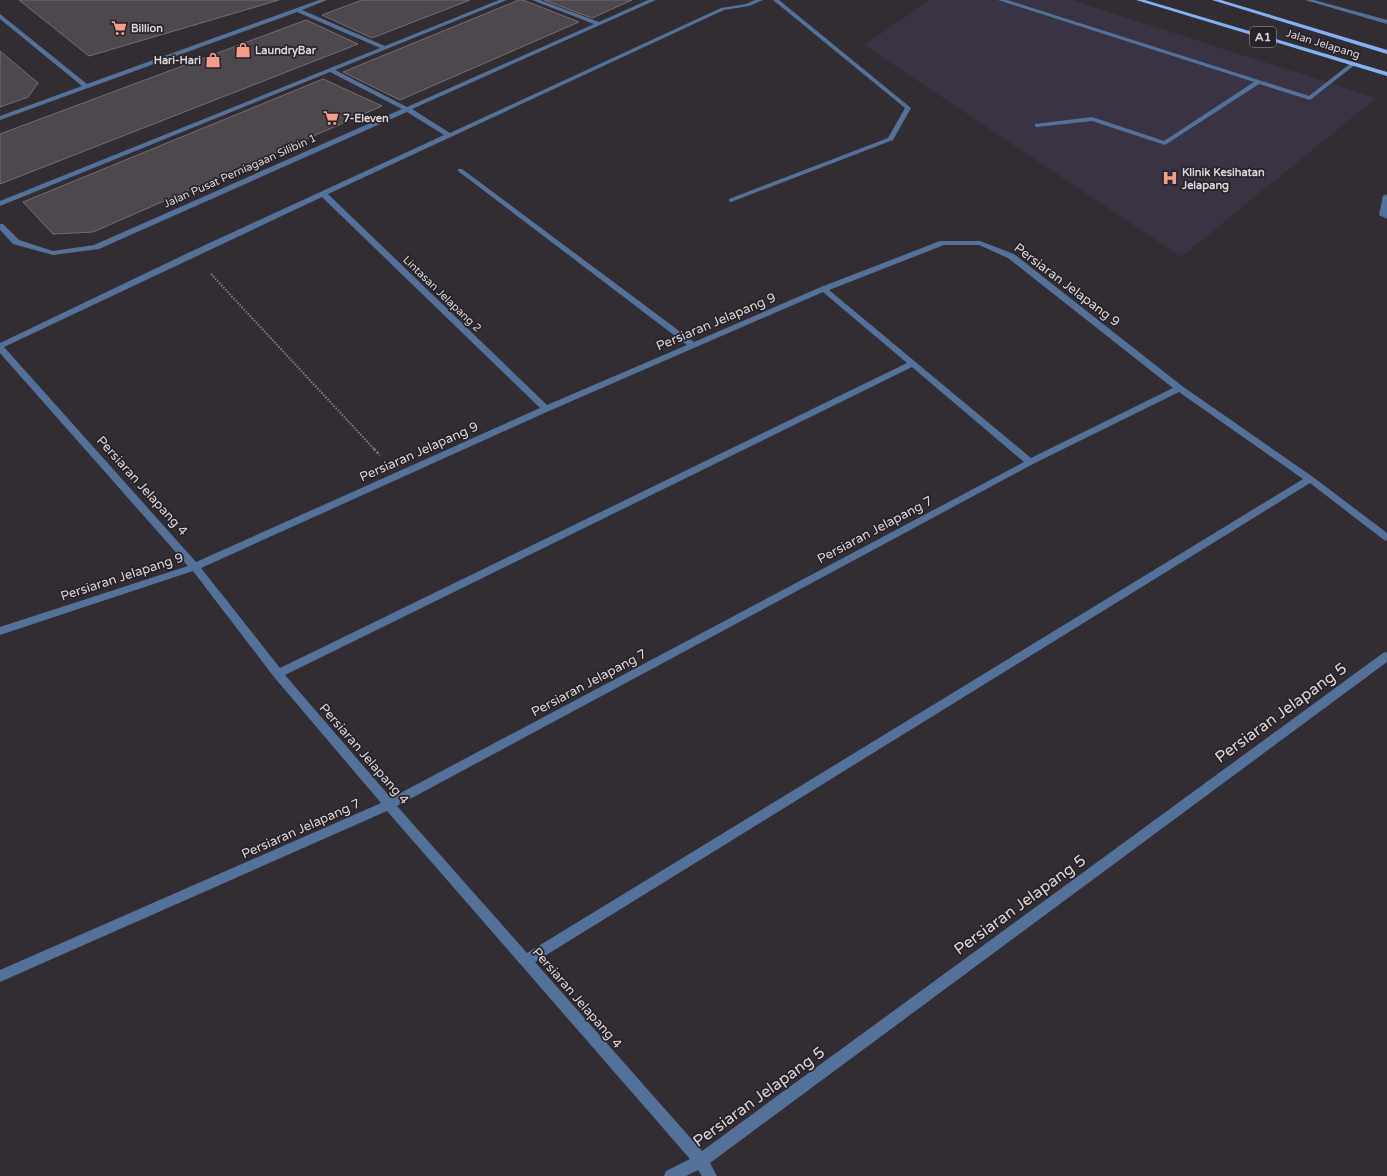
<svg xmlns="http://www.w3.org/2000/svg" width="1387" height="1176" viewBox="0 0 1387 1176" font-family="'Varela Round',sans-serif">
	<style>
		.medical { fill: #393344 }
		.building { fill: #4e474e; stroke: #746d75 }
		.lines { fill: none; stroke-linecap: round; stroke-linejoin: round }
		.path-far1 { stroke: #827d82; stroke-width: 2; stroke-dasharray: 1.5 1.5; stroke-linecap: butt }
		.path { stroke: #827d82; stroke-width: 2.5; stroke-dasharray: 2 2; stroke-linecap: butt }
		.minor { fill: #54719a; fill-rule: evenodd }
		.major { fill: #81b2f5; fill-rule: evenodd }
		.labels { text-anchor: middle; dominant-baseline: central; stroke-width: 3.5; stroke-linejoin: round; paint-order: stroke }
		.far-poi-label { font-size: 11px; font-weight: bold; fill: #d9d5d9; stroke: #292329; text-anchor: start }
		.far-street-label { font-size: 11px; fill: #d9d5d9; stroke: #292329 }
		.shield { fill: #292329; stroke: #a4a0a4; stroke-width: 1 }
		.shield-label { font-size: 12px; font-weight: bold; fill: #d9d5d9 }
		.street-label { font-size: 13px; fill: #d9d5d9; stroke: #292329 }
		.near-street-label { font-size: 16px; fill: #d9d5d9; stroke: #292329 }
	</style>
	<rect width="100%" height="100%" fill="#332d33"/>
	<path class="medical" d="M930,0H1071L1376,98L1181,257L864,45Z"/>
	<path class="building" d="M19,0H279L89,56Z
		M362,0H470L372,38L322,15Z
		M519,0H523L579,22L400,100L343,72Z
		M544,0H632L592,18Z
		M306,20L358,44L0,184V134Z
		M0,51L38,83L28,97L0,107Z
		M323,79L382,106L93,232L53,234L23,202Z"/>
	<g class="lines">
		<path class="path-far1" d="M211,274L375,450"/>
		<path class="path" d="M374,449L380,455"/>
		<path class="minor" d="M319,0H327L302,10L385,46L499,0H507L335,70L407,107L594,24L532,0H540L599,22L648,0H656L412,109L450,133L721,8L746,4L755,0H763L749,6L724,10L328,194L547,405L687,345L458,171V169H462L694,342L821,287L940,241H980L1014,254L1182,386L1313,477L1387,533V541L1384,540L1310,483L535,962L702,1151L1383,653L1387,652V662L710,1163L717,1176H702L698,1170L686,1176H664L666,1171L690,1159L387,811L0,982V970L381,803L274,677L193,571L0,635V627L188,566L0,353V343L190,252L444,135L407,112L99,249L53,255L13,244L0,230V224H3L19,240L53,251L94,245L402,109L330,72L0,206V201L380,48L297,12L0,120V116L82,86L0,19V14L87,84ZM322,197L540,408L196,562L4,347ZM944,245H979L1008,258L1173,388L1031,458L829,290ZM823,292L907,363L280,668L201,568L549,411ZM912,367L1024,462L391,798L285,675ZM1179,392L1303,479L527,953L397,806L1033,464Z
			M773,0H779L911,108L893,140L731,202L729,201V199L888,138L905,108Z
			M998,0H1007L1309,96L1351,63L1356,64L1310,100L1259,84L1165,145L1092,121L1037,127L1035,126V124L1092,117L1164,141L1254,82Z
			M1305,0H1314L1387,20V24Z
			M1387,194V219L1379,215L1383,196Z"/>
		<path class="major" d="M1136,0H1145L1387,72V76Z
			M1212,0H1221L1387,50V54Z"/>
	</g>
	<defs>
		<symbol id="supermarket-bare" viewBox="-9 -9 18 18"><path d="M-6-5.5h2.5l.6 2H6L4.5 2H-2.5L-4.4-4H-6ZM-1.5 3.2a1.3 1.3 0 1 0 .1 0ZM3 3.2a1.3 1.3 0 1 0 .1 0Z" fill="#f49d8b" stroke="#292329" stroke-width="2.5" paint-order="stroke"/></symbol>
		<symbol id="shop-bare" viewBox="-9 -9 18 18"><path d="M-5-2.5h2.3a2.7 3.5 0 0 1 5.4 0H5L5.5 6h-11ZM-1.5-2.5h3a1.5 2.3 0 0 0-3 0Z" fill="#f49d8b" stroke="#292329" stroke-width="2.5" paint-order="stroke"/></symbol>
		<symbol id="hospital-bare" viewBox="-9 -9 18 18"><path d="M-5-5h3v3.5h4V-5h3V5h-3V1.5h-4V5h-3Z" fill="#f49d8b" stroke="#292329" stroke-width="2.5" paint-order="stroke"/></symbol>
	</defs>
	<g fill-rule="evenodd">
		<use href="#supermarket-bare" x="108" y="17" width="22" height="22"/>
		<use href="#shop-bare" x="232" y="39" width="22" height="22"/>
		<use href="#shop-bare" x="202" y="49" width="22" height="22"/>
		<use href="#supermarket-bare" x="320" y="107" width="22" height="22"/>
		<use href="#hospital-bare" x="1159" y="167" width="22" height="22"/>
	</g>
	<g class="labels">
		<g class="far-poi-label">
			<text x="131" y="28">Billion</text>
			<text x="255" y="50">LaundryBar</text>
			<text x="201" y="60" text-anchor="end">Hari-Hari</text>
			<text x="343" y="118">7-Eleven</text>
			<text x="1182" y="172">Klinik Kesihatan<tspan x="1182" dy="13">Jelapang</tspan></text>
		</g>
		<g class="far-street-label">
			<text transform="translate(1323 44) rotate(17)">Jalan Jelapang</text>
			<text transform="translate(240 171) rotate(-24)">Jalan Pusat Perniagaan Silibin 1</text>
			<text transform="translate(442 294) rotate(44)">Lintasan Jelapang 2</text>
		</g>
		<rect class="shield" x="1250" y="27" width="26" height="20" rx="3"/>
		<g class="shield-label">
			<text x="1263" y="37">A1</text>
		</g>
		<g class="street-label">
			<text transform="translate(1067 285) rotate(37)">Persiaran Jelapang 9</text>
			<text transform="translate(716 322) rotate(-23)">Persiaran Jelapang 9</text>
			<text transform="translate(419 452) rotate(-24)">Persiaran Jelapang 9</text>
			<text transform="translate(142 486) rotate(48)">Persiaran Jelapang 4</text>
			<text transform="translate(875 530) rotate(-28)">Persiaran Jelapang 7</text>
			<text transform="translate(122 577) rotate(-18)">Persiaran Jelapang 9</text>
			<text transform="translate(589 683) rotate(-28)">Persiaran Jelapang 7</text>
			<text transform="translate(364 754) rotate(49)">Persiaran Jelapang 4</text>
			<text transform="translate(301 829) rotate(-24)">Persiaran Jelapang 7</text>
			<text transform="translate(577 998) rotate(49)">Persiaran Jelapang 4</text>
		</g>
		<g class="near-street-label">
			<text transform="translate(1281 713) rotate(-36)">Persiaran Jelapang 5</text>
			<text transform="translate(1020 905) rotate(-36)">Persiaran Jelapang 5</text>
			<text transform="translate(759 1097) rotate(-36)">Persiaran Jelapang 5</text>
		</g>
	</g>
</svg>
